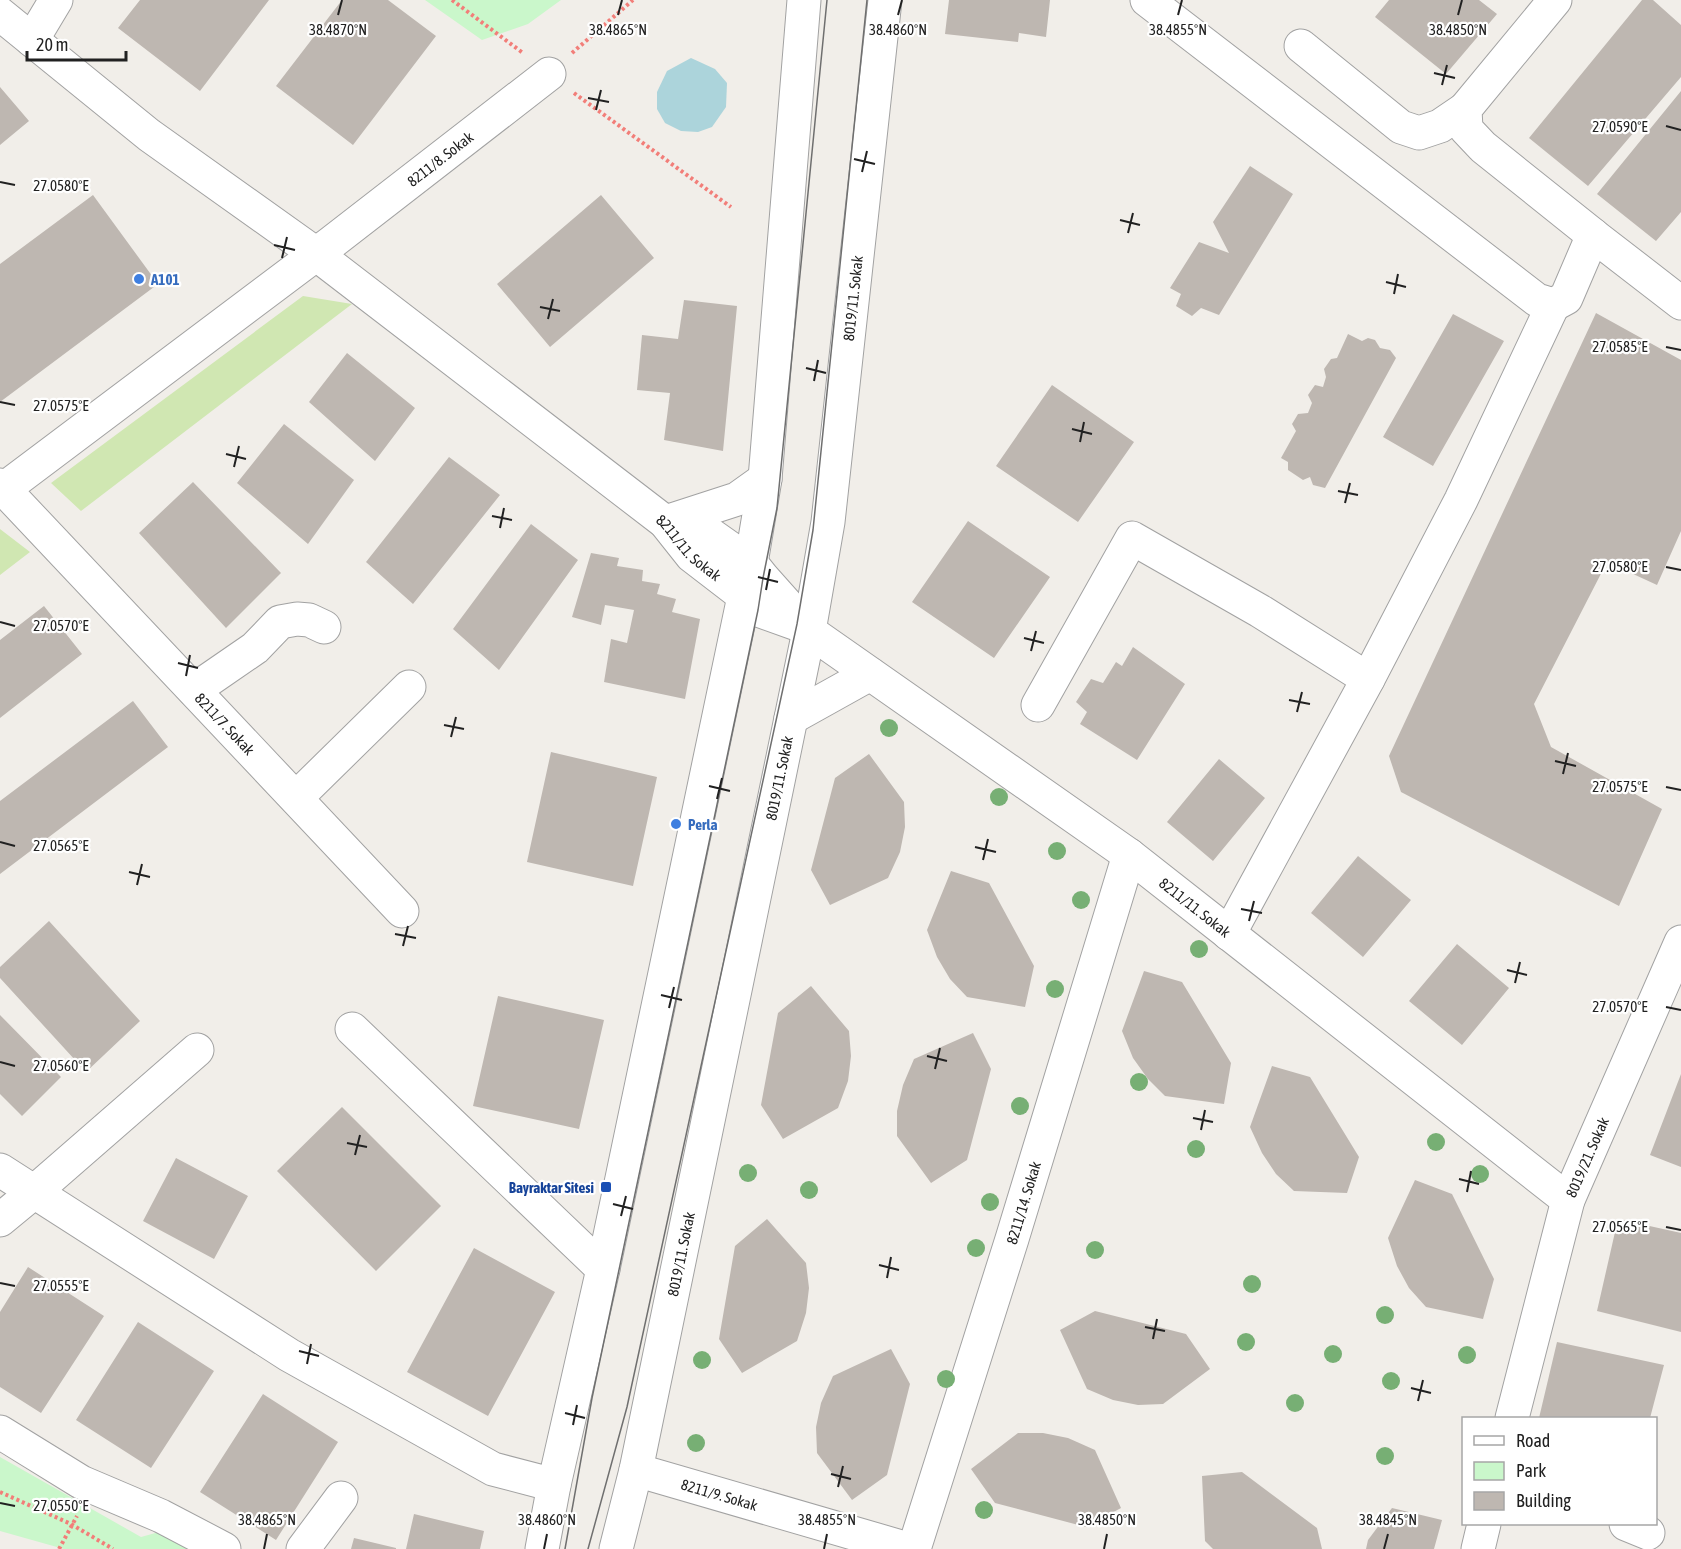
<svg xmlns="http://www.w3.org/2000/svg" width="1681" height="1549" viewBox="0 0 1681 1549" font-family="'Asap Condensed',sans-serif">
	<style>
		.grass { fill: #d0e7b2 }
		.park { fill: #caf7cb }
		.water { fill: #acd4db }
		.building { fill: #beb7b1 }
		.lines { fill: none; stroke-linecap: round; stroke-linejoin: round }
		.minor-casing { stroke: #a2a2a2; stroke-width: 35 }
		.path { stroke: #f27e79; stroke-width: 4; stroke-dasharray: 3 3; stroke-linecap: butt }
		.minor { stroke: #fff; stroke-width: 33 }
		.tram { stroke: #6f6f6f; stroke-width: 1.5 }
		.tree { fill: #77af74 }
		.ticks { fill: none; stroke: #212121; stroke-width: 2 }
		.shop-dot { fill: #3f7fe0; stroke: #fff; stroke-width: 2 }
		.transit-dot { fill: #1a4fb4; stroke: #fff; stroke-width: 2 }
		.labels { text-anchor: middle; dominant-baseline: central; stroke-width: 4.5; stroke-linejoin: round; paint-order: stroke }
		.street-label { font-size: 15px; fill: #212121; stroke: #fff }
		.shop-label { font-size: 15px; font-weight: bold; fill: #366cbe; stroke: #fff; text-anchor: start }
		.transit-label { font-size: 15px; font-weight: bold; fill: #164399; stroke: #fff; text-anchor: end }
		.ticks-label { font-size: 15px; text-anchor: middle; fill: #212121; stroke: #fff; stroke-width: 4.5; stroke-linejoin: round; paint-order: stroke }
	</style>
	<rect width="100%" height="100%" fill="#f1eee9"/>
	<path class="grass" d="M303,296L352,304L81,511L51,483Z
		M0,529L30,552L0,575Z"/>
	<path class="park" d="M425,0H561L528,24L482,40Z
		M0,1457L141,1537L159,1532L192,1549H64L0,1531Z"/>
	<path class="water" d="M691,58L715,69L727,83L726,107L712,127L698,132L681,131L665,123L657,109V92L667,71Z"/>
	<path class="building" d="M140,0H269L200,91L118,28Z
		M342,0H388L436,36L353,145L276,86Z
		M949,0H1050L1046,37L1019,33L1018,42L945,34Z
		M1389,0H1479L1497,14L1446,74L1375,17Z
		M1642,0H1653L1681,25V77L1588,186L1529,138Z
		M0,87L29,121L0,145Z
		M1681,91V212L1656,241L1597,194Z
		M1250,166L1293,194L1219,315L1201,308L1192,316L1176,306L1181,294L1170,288L1199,242L1229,253L1213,222Z
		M93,195L158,284L0,402V264Z
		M601,195L654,258L550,347L497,284Z
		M684,300L737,306L723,451L664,440L670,393L637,390L642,335L678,339Z
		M1596,313L1681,360V531L1657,585L1607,562L1534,704L1551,747L1662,809L1619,906L1401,792L1389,756Z
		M1453,314L1504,341L1433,466L1383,437Z
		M1348,334L1362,341L1368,338L1375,340L1380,348L1390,350L1396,358L1325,488L1313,485L1310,477L1303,480L1288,470V462L1281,458L1296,431L1292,424L1298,414L1308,413L1312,403L1308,395L1315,385L1323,387L1326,377L1324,369L1331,359L1337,358Z
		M347,353L415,408L375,461L309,402Z
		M1052,385L1134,442L1078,522L996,466Z
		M284,424L354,480L308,544L237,483Z
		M449,457L500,495L413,604L366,562Z
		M193,482L281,573L226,628L139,533Z
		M968,521L1050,577L994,658L912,602Z
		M531,524L578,560L499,670L453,629Z
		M591,553L619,558L617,566L643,570L642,581L660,584L657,594L676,599L672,612L700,619L685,699L604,682L611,639L627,643L634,610L605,605L601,625L572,617Z
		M44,606L82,654L0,718V640Z
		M1133,647L1185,684L1137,760L1080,724L1087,712L1076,702L1091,679L1103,683L1116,662L1122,666Z
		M133,701L168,747L0,874V801Z
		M551,752L657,777L633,886L527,862Z
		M869,754L904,802L905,827L900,852L888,878L830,905L811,870L835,778Z
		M1219,759L1265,798L1213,861L1167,822Z
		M1358,856L1411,900L1363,957L1311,913Z
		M951,871L989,883L1034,966L1025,1007L967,997L950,979L937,957L927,930Z
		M49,921L140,1021L86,1072L0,978V967Z
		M1457,944L1509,988L1462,1045L1409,1001Z
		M1144,971L1182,982L1231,1063L1224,1104L1165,1096L1148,1079L1133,1058L1122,1031Z
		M811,986L849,1031L851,1056L848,1081L838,1108L783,1139L761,1105L778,1013Z
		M498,996L604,1020L579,1129L473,1106Z
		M0,1015L61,1077L22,1116L0,1094Z
		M973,1033L991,1069L967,1160L931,1183L897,1136V1111L903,1085L914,1059Z
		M1272,1066L1310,1077L1359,1157L1347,1193L1294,1191L1276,1174L1262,1153L1250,1127Z
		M1681,1074V1167L1650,1155Z
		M342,1107L441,1206L376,1271L277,1171Z
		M176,1158L248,1196L214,1259L143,1221Z
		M1415,1180L1452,1194L1494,1279L1483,1319L1426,1307L1409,1288L1397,1266L1388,1238Z
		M767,1219L806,1263L809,1288L806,1313L797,1341L742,1373L719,1339L735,1246Z
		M1618,1219L1681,1233V1332L1597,1311Z
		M474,1248L555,1292L488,1416L407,1372Z
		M28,1267L104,1316L41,1413L0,1387V1312Z
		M1095,1311L1186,1334L1210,1369L1163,1404L1138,1405L1113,1400L1087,1389L1060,1330Z
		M138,1322L214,1371L151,1468L76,1420Z
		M1557,1342L1664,1365L1650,1418H1539Z
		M891,1349L910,1384L887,1475L852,1500L817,1453L816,1427L821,1403L833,1376Z
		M263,1394L338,1442L276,1540L200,1492Z
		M1018,1433H1043L1068,1438L1095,1450L1121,1508L1086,1527L995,1503L971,1469Z
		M1242,1472L1317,1528L1322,1549H1213L1205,1541L1202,1476Z
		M1392,1508L1442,1520L1434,1549H1366L1368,1540Z
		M414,1514L484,1531L480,1549H406Z
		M354,1538L396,1548V1549H351Z"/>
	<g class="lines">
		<defs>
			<g id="minor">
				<path d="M1147,0L1537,300L1553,305L1566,298L1593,235L1681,303"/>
				<path d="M1555,0L1465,109L1466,129L1483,147L1593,235"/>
				<path id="s1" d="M0,14L149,135L316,254L665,522L692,556L744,596L758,610L797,624L809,631L1129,855L1568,1200"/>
				<path d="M32,40L56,0"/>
				<path d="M1301,46L1401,127L1419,133L1440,126L1465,109"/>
				<path id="s2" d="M0,485L402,911"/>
				<path id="s3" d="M0,492L331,243L549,74"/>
				<path d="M665,522L707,532L751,563L763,578L804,624"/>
				<path d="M666,522L737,499L765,479"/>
				<path d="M194,690L255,648L280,622L297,619L309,620L324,627"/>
				<path d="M1038,705L1132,538L1260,611L1368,679"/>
				<path d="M791,718L870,674"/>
				<path d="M296,798L409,687"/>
				<path d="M1229,934L1368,679L1461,500L1553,305"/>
				<path d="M352,1029L603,1269"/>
				<path d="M0,1170L289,1355L493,1469L554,1485"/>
				<path d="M0,1220L34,1192L197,1050"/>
				<path id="s4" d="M1512,1418L1568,1200L1681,942"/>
				<path d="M0,1432L81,1482L161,1516L224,1549"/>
				<path id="s5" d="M636,1470L908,1549"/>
				<path d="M1626,1524L1648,1533"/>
				<path d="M303,1549L341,1498"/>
				<path d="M542,1549L554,1485L603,1269L751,563L765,479L804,0"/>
				<path id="s6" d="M616,1549L636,1470L809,631L828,522L885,0"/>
				<path id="s7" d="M914,1549L1012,1239L1129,855"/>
				<path d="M1478,1549L1484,1524"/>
			</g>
		</defs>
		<use href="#minor" class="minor-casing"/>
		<path class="path" d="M452,0L523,53
			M572,53L633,0
			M574,93L731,207
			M0,1492L71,1524L113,1549
			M59,1549L77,1516"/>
		<use href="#minor" class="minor"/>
		<path class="tram" d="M565,1549L592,1398L758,610L763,578L777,508L827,0
			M588,1549L627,1407L797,624L813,530L867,0"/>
	</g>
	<g class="tree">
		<circle cx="889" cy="728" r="9"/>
		<circle cx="999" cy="797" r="9"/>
		<circle cx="1057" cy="851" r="9"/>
		<circle cx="1081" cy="900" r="9"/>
		<circle cx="1199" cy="949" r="9"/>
		<circle cx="1055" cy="989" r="9"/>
		<circle cx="1139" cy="1082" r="9"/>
		<circle cx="1020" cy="1106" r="9"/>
		<circle cx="1436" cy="1142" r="9"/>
		<circle cx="1196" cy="1149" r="9"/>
		<circle cx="748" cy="1173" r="9"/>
		<circle cx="1480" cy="1174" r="9"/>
		<circle cx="809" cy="1190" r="9"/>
		<circle cx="990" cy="1202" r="9"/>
		<circle cx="976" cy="1248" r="9"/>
		<circle cx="1095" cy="1250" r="9"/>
		<circle cx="1252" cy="1284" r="9"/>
		<circle cx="1385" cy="1315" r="9"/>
		<circle cx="1246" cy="1342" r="9"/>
		<circle cx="1333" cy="1354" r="9"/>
		<circle cx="1467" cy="1355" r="9"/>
		<circle cx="702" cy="1360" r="9"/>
		<circle cx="946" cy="1379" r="9"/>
		<circle cx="1391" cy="1381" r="9"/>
		<circle cx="1295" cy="1403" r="9"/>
		<circle cx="696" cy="1443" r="9"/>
		<circle cx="1385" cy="1456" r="9"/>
		<circle cx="984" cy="1510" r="9"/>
	</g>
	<path class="ticks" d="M338,15L342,0M618,15L622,0M898,15L902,0M1178,15L1182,0M1458,15L1462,0M1434,73L1455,78M1442,85L1447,65M588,98L609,102M596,110L601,90M1666,126L1681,130M854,159L875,164M862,172L867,151M0,182L15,185M1120,220L1140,225M1128,233L1133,213M274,245L295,250M282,258L287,237M1386,282L1406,287M1394,294L1398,274M540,307L560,311M548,319L553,299M1666,347L1681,350M806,368L826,373M814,381L818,360M0,402L15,405M1072,429L1092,434M1080,442L1084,422M226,454L246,459M234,467L239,446M1338,491L1358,495M1345,503L1350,483M492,516L512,520M500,528L504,508M1666,567L1681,570M758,577L778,582M766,590L770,569M0,622L15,626M1024,638L1044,643M1031,651L1036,631M178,663L198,668M186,676L190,655M1289,700L1310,704M1297,712L1302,692M444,725L464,729M451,737L456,717M1555,761L1576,766M1563,774L1568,753M709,786L730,791M1666,787L1681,790M717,799L722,778M0,842L15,846M975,847L996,852M983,860L988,839M129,872L150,877M137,885L142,864M1241,909L1262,913M1249,921L1254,901M395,934L416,938M403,946L408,926M1507,970L1527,975M1515,983L1520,962M661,995L682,1000M1666,1007L1681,1010M669,1008L674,987M927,1056L947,1061M0,1062L15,1066M935,1069L940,1048M1193,1118L1213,1122M1201,1130L1205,1110M347,1143L367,1147M355,1155L360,1135M1459,1179L1479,1184M1467,1192L1471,1171M613,1204L633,1209M621,1216L626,1196M1666,1227L1681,1230M879,1265L899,1270M887,1278L891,1257M0,1283L15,1286M1145,1327L1165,1331M1153,1339L1157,1319M299,1351L319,1356M307,1364L311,1344M1411,1388L1431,1393M1418,1401L1423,1380M565,1413L585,1418M573,1425L577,1405M831,1474L851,1479M838,1487L843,1466M0,1503L15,1506M264,1549L267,1534M544,1549L547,1534M824,1549L827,1534M1104,1549L1107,1534M1384,1549L1388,1534"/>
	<g class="shop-dot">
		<circle cx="139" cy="279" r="6"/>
		<circle cx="676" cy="824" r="6"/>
	</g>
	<rect class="transit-dot" x="600" y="1181" width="12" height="12" rx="3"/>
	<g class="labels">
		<g class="street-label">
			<text stroke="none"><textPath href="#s3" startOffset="552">8211/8. Sokak</textPath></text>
			<text stroke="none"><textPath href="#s6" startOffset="1274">8019/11. Sokak</textPath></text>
			<text stroke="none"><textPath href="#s1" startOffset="872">8211/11. Sokak</textPath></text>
			<text stroke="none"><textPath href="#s2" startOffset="328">8211/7. Sokak</textPath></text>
			<text stroke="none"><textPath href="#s6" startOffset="788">8019/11. Sokak</textPath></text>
			<text stroke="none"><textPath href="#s1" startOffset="1496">8211/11. Sokak</textPath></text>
			<text stroke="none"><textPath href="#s4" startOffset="272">8019/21. Sokak</textPath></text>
			<text stroke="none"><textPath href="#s7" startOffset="363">8211/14. Sokak</textPath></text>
			<text stroke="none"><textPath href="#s6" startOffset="302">8019/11. Sokak</textPath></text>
			<text stroke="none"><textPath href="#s5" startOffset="87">8211/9. Sokak</textPath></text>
		</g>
		<g class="shop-label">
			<text x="151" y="279">A101</text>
			<text x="688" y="824">Perla</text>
		</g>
		<g class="transit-label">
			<text x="594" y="1187">Bayraktar Sitesi</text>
		</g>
	</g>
	<g class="ticks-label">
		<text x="338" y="35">38.4870°N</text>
		<text x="618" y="35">38.4865°N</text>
		<text x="898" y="35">38.4860°N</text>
		<text x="1178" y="35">38.4855°N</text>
		<text x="1458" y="35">38.4850°N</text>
		<text x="1620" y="132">27.0590°E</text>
		<text x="61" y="191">27.0580°E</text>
		<text x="1620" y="352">27.0585°E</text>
		<text x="61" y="411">27.0575°E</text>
		<text x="1620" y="572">27.0580°E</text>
		<text x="61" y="631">27.0570°E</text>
		<text x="1620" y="792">27.0575°E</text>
		<text x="61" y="851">27.0565°E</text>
		<text x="1620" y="1012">27.0570°E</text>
		<text x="61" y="1071">27.0560°E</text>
		<text x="1620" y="1232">27.0565°E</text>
		<text x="61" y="1291">27.0555°E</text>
		<text x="61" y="1511">27.0550°E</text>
		<text x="267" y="1525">38.4865°N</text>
		<text x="547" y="1525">38.4860°N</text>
		<text x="827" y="1525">38.4855°N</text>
		<text x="1107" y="1525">38.4850°N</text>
		<text x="1388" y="1525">38.4845°N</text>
	</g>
	<rect x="1462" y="1417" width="195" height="108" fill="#ffffff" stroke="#a6a6a6" stroke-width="1.5"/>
	<rect x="1474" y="1436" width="30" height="9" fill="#ffffff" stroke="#a6a6a6" stroke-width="1.5"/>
	<text x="1516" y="1447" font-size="18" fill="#212121">Road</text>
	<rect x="1474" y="1462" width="30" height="18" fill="#caf7cb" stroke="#a6a6a6" stroke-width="1.5"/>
	<text x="1516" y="1477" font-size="18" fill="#212121">Park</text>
	<rect x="1474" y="1492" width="30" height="18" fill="#beb7b1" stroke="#a6a6a6" stroke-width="1.5"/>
	<text x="1516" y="1507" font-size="18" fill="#212121">Building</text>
	<path d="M27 51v9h99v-9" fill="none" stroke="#212121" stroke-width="3"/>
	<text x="36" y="51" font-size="18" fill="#212121" stroke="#ffffff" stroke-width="4.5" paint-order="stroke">20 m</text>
</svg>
